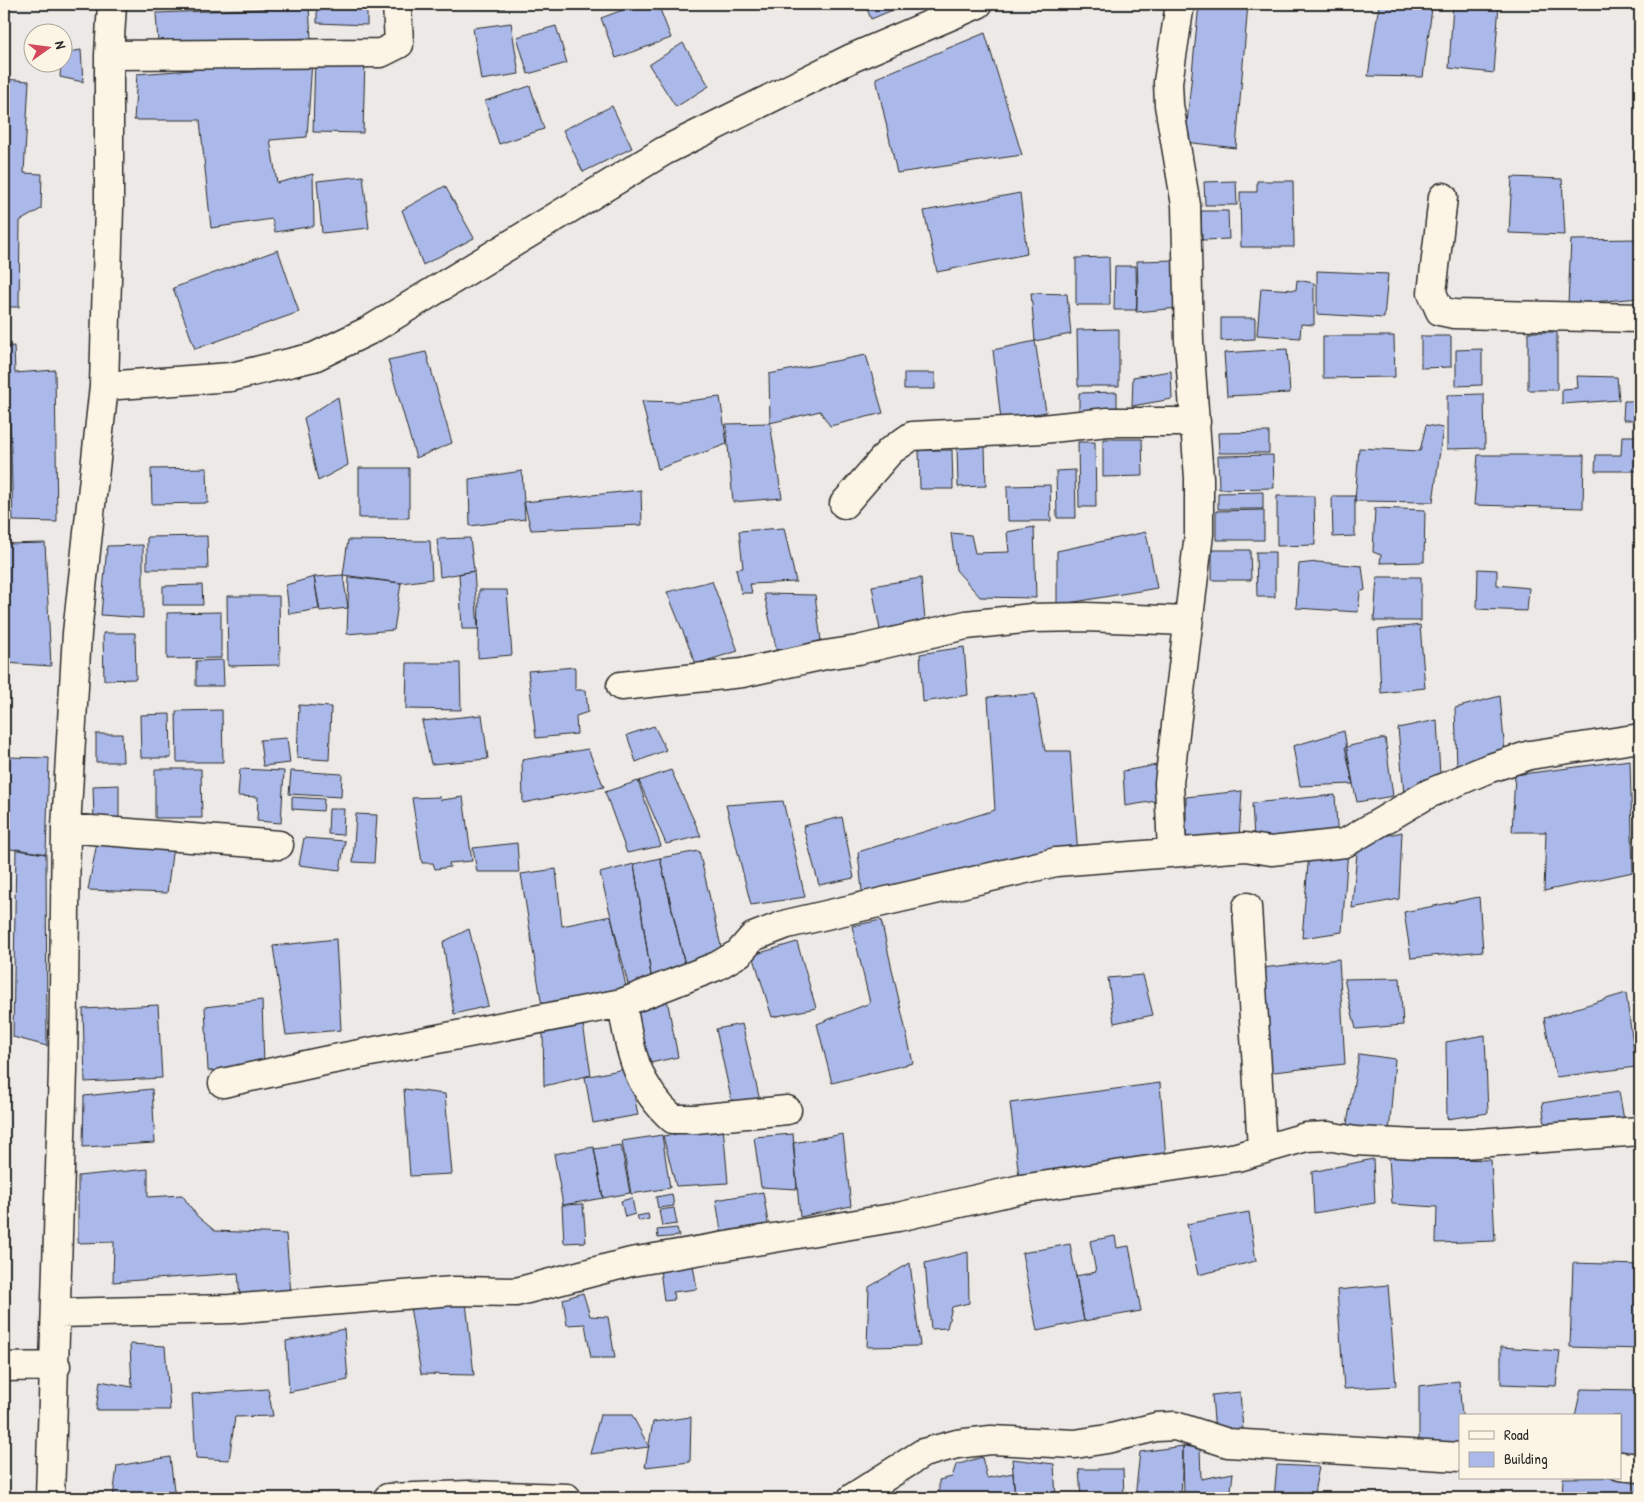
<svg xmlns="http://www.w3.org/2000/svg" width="1644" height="1502" viewBox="0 0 1644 1502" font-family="'Patrick Hand',sans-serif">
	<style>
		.building { fill: #aab9e9; stroke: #2b2b2b }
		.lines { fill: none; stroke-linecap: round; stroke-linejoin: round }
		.street-casing { stroke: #2b2b2b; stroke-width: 31 }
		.street { stroke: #fcf5e5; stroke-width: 28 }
	</style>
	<rect width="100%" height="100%" fill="#ece9e6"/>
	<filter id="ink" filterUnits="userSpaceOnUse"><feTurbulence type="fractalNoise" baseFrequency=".02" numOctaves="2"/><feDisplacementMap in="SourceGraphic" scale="10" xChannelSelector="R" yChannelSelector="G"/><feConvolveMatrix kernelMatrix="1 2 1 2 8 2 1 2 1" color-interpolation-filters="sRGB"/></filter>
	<g filter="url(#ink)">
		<path class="building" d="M317,4H367V25L317,23Z
			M476,4H505V8H476Z
			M589,4H607L591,9Z
			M639,4H658L671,38L616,58L601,18Z
			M865,4H899L900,7L871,19Z
			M1199,4H1248L1236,148L1185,142Z
			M1453,4H1499L1494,73L1449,68Z
			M1379,5L1432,8L1423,77L1368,76Z
			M309,7L311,38L158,43L156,13Z
			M511,23L519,74L481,80L473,28Z
			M556,26L567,63L528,74L517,37Z
			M985,33L1022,155L897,173L876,78Z
			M683,43L709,86L676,107L649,65Z
			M81,50L83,82L60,77L62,53Z
			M315,56L365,58L363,133L313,132Z
			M312,61L307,137L270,140L277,183L313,174L314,226L275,232L272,219L211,228L200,120H134L137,74Z
			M4,79L29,81L24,173L42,174L41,209L20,221L19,307H4Z
			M530,86L544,129L499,144L485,101Z
			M612,106L632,148L583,172L563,130Z
			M363,176L369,228L322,233L317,181Z
			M1512,177L1562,179L1565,235L1509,233Z
			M1236,181L1237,205H1205L1204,182Z
			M1257,181H1293L1294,247H1241L1240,192H1257Z
			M445,186L474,238L423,265L402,210Z
			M1020,193L1027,254L937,272L924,211Z
			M1201,211H1228L1229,239L1202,240Z
			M1640,239V298L1568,304L1571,240Z
			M278,250L299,312L195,349L173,288Z
			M1109,257L1110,305H1076V258Z
			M1177,260L1179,308L1136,312L1138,287L1137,261Z
			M1115,266H1136L1137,310H1114Z
			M1317,271L1388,274L1384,318L1317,314Z
			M1297,280L1314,283V325L1301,324L1300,338L1257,335L1261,288L1296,290Z
			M1031,293L1067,294L1071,334L1035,341Z
			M1221,318H1255V339L1221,341Z
			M1119,329V386H1078L1077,330Z
			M1528,332H1557V390H1528Z
			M1323,336H1394L1395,377L1323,378Z
			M1421,336H1451V367L1421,368Z
			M1035,341L1046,412L1001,420L993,350Z
			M14,346L15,373L55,370L57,522L13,521L10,417H4V347Z
			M1287,349L1290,393L1227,396L1224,353Z
			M1482,349V385L1456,386V350Z
			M426,352L452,443L416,458L388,360Z
			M866,355L883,413L830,426L820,411L770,423L769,374Z
			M1171,371L1172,399L1132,406L1133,377Z
			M904,373H935V389H904Z
			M1577,376L1617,377L1619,400L1562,404V389L1578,388Z
			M1117,392V418L1079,419V393Z
			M1484,394L1485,448L1447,449V395Z
			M338,397L348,465L318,481L304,418Z
			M720,397L727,444L658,469L642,401L680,402Z
			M1624,401H1640V420H1623Z
			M770,423L782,498L733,502L726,424Z
			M1426,425L1443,428L1433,502L1355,501L1359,448L1420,451Z
			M1269,432V453H1219L1218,433Z
			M1622,436H1640V471H1595L1596,455H1621Z
			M1103,439H1142L1143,476L1103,477Z
			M1078,442H1095L1096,507H1079Z
			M957,446H985L986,486L958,487Z
			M919,450H952L953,489H920Z
			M1273,455L1274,488L1219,489L1218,456Z
			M1478,455H1584L1583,508L1474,505Z
			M207,468L208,503L152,504L151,469Z
			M359,468H409V518H359Z
			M1075,470L1076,518H1057L1056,471Z
			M522,471L525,519L470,526L469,479Z
			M1050,485L1051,521H1008L1007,486Z
			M641,490L642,525L531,530L524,502Z
			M1263,492V509H1218V493Z
			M1277,496H1314L1315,545L1277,546Z
			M1332,496H1355V536L1333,537Z
			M1375,508L1425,510L1424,562L1380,563L1381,555L1373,552Z
			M1264,510V540H1216V511Z
			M1034,527L1036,598L980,597L956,570L951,533L971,535L975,553L1009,552L1007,532Z
			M784,528L796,582L750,584L752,593H741L736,569L743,568L739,531Z
			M1146,532L1157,588L1057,605V551Z
			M207,536L208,569H147V537Z
			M470,538L474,571L440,577L437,539Z
			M348,540L430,541L432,579L401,583L343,575Z
			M45,543L51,666L4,663V544Z
			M143,545V618L101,615L107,546Z
			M1212,550H1250L1251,580H1212Z
			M1256,552H1275V597H1257Z
			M1317,562L1362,566L1365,590L1360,592L1358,612L1296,608L1299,564Z
			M1478,569L1497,570V585L1529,588L1527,611L1477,609Z
			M474,571L478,629H462L459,574Z
			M343,575L348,608L320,611L314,577Z
			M314,577L319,609L289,614L286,585Z
			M349,577L401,583L394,630L347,634Z
			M1377,577H1421V621H1374Z
			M921,578L925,619L880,630L872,586Z
			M712,581L738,651L696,664L667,592Z
			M202,585L203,605H163V586Z
			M479,590H507L512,655L478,658Z
			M764,594L815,595L821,641L777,652Z
			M227,596H279L280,665L228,666Z
			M221,612V658L167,659V613Z
			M1420,625L1425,688L1381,693L1378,630Z
			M103,633H135L136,679L104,680Z
			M964,647L968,695L923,702L920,654Z
			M223,660L224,686H196V661Z
			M407,663H460L461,710L406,709Z
			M575,667V690H586L588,712L576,716L577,734L536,738L528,671Z
			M1035,694L1045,751H1070L1078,855L863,900L858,852L995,810L988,697Z
			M1500,696L1505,753L1457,767L1455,708Z
			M299,705L331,707L329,760L297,758Z
			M222,710L223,762H177L176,711Z
			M170,714L171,758H141L140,715Z
			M482,715L488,759L431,764L422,721Z
			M1437,720L1440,776L1404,795L1398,728Z
			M654,726L666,750L636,762L627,735Z
			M1344,731L1353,784L1300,786L1293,746Z
			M96,734H122L123,762H96Z
			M287,738L290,763L263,766L260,740Z
			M1385,738L1393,796L1357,802L1345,747Z
			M588,749L604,787L523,803L522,760Z
			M8,757L49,758L46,854L4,848V792Z
			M1630,760L1633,872L1544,891L1546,832H1512L1515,775Z
			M1157,765L1156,801L1125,806L1123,771Z
			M155,769H201L202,818H155Z
			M240,769L284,771L281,823L257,821L258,797L238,796Z
			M671,770L701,836L666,844L639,781Z
			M291,771L342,774L341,797L289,794Z
			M638,781L661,846L627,853L605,792Z
			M119,785V819H94L93,786Z
			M1242,791L1239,839L1186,843V797Z
			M1335,795L1338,841L1254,839L1252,803Z
			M292,797L324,799L323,811L292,809Z
			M440,797L441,800L463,797L472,861L449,863L450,867L435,869L433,863H422L412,798Z
			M783,801L805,897L751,905L726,805Z
			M329,809H344L343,835L328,834Z
			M356,814L377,815L374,863L353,862Z
			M842,817L854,878L819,885L803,826Z
			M1402,832L1399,899L1352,908L1358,842Z
			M98,837L173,846L167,893L88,890Z
			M304,838L345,841L340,870L299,865Z
			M517,843L519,872H477L473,848Z
			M16,849L46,854L47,1046L13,1037Z
			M1348,849L1342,932L1302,938L1309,852Z
			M699,851L723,955L685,965L660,858Z
			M660,858L685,965L652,982L634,864Z
			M634,864L652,982L629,988L600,873Z
			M556,869L562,926L611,916L628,996L543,1013L521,874Z
			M1479,897L1483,951L1411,958L1404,912Z
			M881,920L913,1063L832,1083L817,1024L870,1003L852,926Z
			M469,929L488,1006L454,1014L443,942Z
			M336,939L341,1030L286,1035L273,946Z
			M797,942L816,1008L772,1017L753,955Z
			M1339,959L1345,1064L1265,1073L1262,968Z
			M1143,975L1153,1015L1114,1023L1108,978Z
			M1400,978L1403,1025L1356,1029L1344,979Z
			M1626,993L1636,1067L1556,1077L1544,1018Z
			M666,994L678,1057L641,1065L630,1007Z
			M262,1000L264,1066L208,1071L205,1007Z
			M158,1005L162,1078L85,1082L83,1009Z
			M583,1024L591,1075L544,1086L543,1031Z
			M742,1024L761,1105L734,1112L716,1029Z
			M1485,1035L1488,1113L1447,1119L1446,1042Z
			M1359,1054L1395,1059L1389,1134L1346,1130Z
			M629,1068L638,1115L593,1123L585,1077Z
			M1160,1083L1166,1159L1020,1185L1010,1103Z
			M152,1089L155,1143L83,1147L84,1096Z
			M404,1089L445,1094L452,1174L410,1176Z
			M1619,1091L1624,1120L1546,1132L1542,1103Z
			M723,1126L728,1183L676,1186L663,1136Z
			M793,1134L797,1189L761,1187L754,1137Z
			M843,1134L851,1206L800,1217L793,1143Z
			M662,1135L670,1188L631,1194L622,1141Z
			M621,1145L630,1193L603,1198L594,1149Z
			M594,1147L603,1198L563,1205L554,1154Z
			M1389,1157L1491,1160L1495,1241L1436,1243L1437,1207L1392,1204Z
			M1373,1159L1375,1203L1314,1213L1312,1172Z
			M148,1169V1197L182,1195L197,1216L215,1231L286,1234L291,1294L240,1298L238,1273L113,1282L114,1242L78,1243V1176Z
			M763,1192L770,1235L723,1243L716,1200Z
			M672,1194L674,1206L658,1208L656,1197Z
			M632,1198L635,1214L625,1217L621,1201Z
			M583,1204L586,1242L564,1243L562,1205Z
			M674,1208L677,1224L662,1226L659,1210Z
			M1249,1212L1256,1261L1198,1275L1187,1224Z
			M648,1214L649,1219L639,1221L637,1216Z
			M677,1228L679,1236L658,1238L657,1230Z
			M1115,1236L1117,1248L1129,1246L1141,1311L1084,1321L1076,1276L1096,1272L1090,1241Z
			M1070,1244L1084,1321L1037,1331L1022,1253Z
			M968,1252L969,1303L952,1307L947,1328L931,1329L925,1263Z
			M910,1263L920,1346L867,1347L869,1287Z
			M1573,1263L1640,1265V1349L1570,1347Z
			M693,1265L697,1289L673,1292L674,1300L664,1301L660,1270Z
			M1388,1285L1396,1386L1344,1389L1337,1290Z
			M583,1293L590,1316L608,1317L615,1358H591L585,1324L567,1325L563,1299Z
			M466,1302L474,1375L421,1374L410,1307Z
			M344,1329L348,1380L289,1392L286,1341Z
			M130,1344L165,1346L170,1410H96L100,1381L132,1387Z
			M1501,1347L1560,1351L1556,1386L1501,1384Z
			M1459,1381L1462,1416H1460V1445H1419V1386Z
			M268,1389L273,1416L235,1417L229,1460L196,1458L192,1394Z
			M1581,1389L1640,1390V1454H1620V1416H1575Z
			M1240,1392L1243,1430L1215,1433L1212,1395Z
			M600,1415H632L649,1447L590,1454Z
			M691,1417L690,1462L645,1467L653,1422Z
			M1183,1446L1181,1498H1135L1140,1452Z
			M1183,1446L1200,1448L1201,1479L1233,1473L1230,1498H1184Z
			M170,1457L175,1498H113L117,1466Z
			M982,1457L987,1478L1013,1473L1015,1498H939V1480L952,1477L956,1465Z
			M1012,1459L1054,1464L1056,1498H1015Z
			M1277,1465L1319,1467L1313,1498H1274Z
			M1079,1469H1123L1124,1498H1081Z
			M1640,1477V1498H1562L1563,1478Z"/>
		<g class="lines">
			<defs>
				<path id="street" d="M109,55L381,53L399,44L397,4
					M1443,197L1432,293L1440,311L1454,314L1640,318
					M104,386L231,377L314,357L370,330L664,151L852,58L978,4
					M844,504L890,451L912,436L1042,429L1108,422H1196
					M621,686L742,673L825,655L858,650L966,625L1032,618L1086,617L1187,621
					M66,828L279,845
					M1172,852L1169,783L1199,534V478L1189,341L1186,205L1169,105L1168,82L1180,4
					M1247,907L1262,1148
					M622,1003C630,1050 635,1085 673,1119H696L787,1110
					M223,1083L324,1061L622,1003L717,966L739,953L753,937L787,924L1056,862L1245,847L1271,851L1345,843L1428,794L1487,769L1530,755L1640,738
					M58,1313L230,1309L453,1291L516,1292L631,1262L898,1217L1021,1189L1237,1157L1306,1137L1328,1136L1355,1141L1418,1144H1463L1640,1131
					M4,1367L56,1366
					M1620,1466L1640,1468
					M50,1498L63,1070L66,828L77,633L104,386L109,207V55L112,4
					M388,1498L469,1495L567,1498
					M852,1498L923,1453L957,1444L991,1440L1075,1444L1107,1439L1156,1427L1175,1426L1228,1443L1460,1457"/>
			</defs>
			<use href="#street" class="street-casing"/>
			<use href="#street" class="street"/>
		</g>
	</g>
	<rect width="1644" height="1502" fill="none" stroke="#fcf5e5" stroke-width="20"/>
	<rect x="10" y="10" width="1624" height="1482" fill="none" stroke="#2b2b2b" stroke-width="2" filter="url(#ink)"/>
	<rect x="1459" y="1414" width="162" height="65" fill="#fcf5e5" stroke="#a8a49b"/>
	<rect x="1469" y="1431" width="25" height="8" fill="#fcf5e5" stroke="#a8a49b"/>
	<text x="1504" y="1440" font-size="15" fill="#2b2b2b">Road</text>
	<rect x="1469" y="1452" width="25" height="15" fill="#aab9e9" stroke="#a8a49b"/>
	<text x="1504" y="1464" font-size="15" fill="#2b2b2b">Building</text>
	<g transform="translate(48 48) rotate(76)"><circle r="24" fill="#fcf5e5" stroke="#a8a49b"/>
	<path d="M0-4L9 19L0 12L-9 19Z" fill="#d1495b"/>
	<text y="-8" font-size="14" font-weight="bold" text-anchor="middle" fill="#2b2b2b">N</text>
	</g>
</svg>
